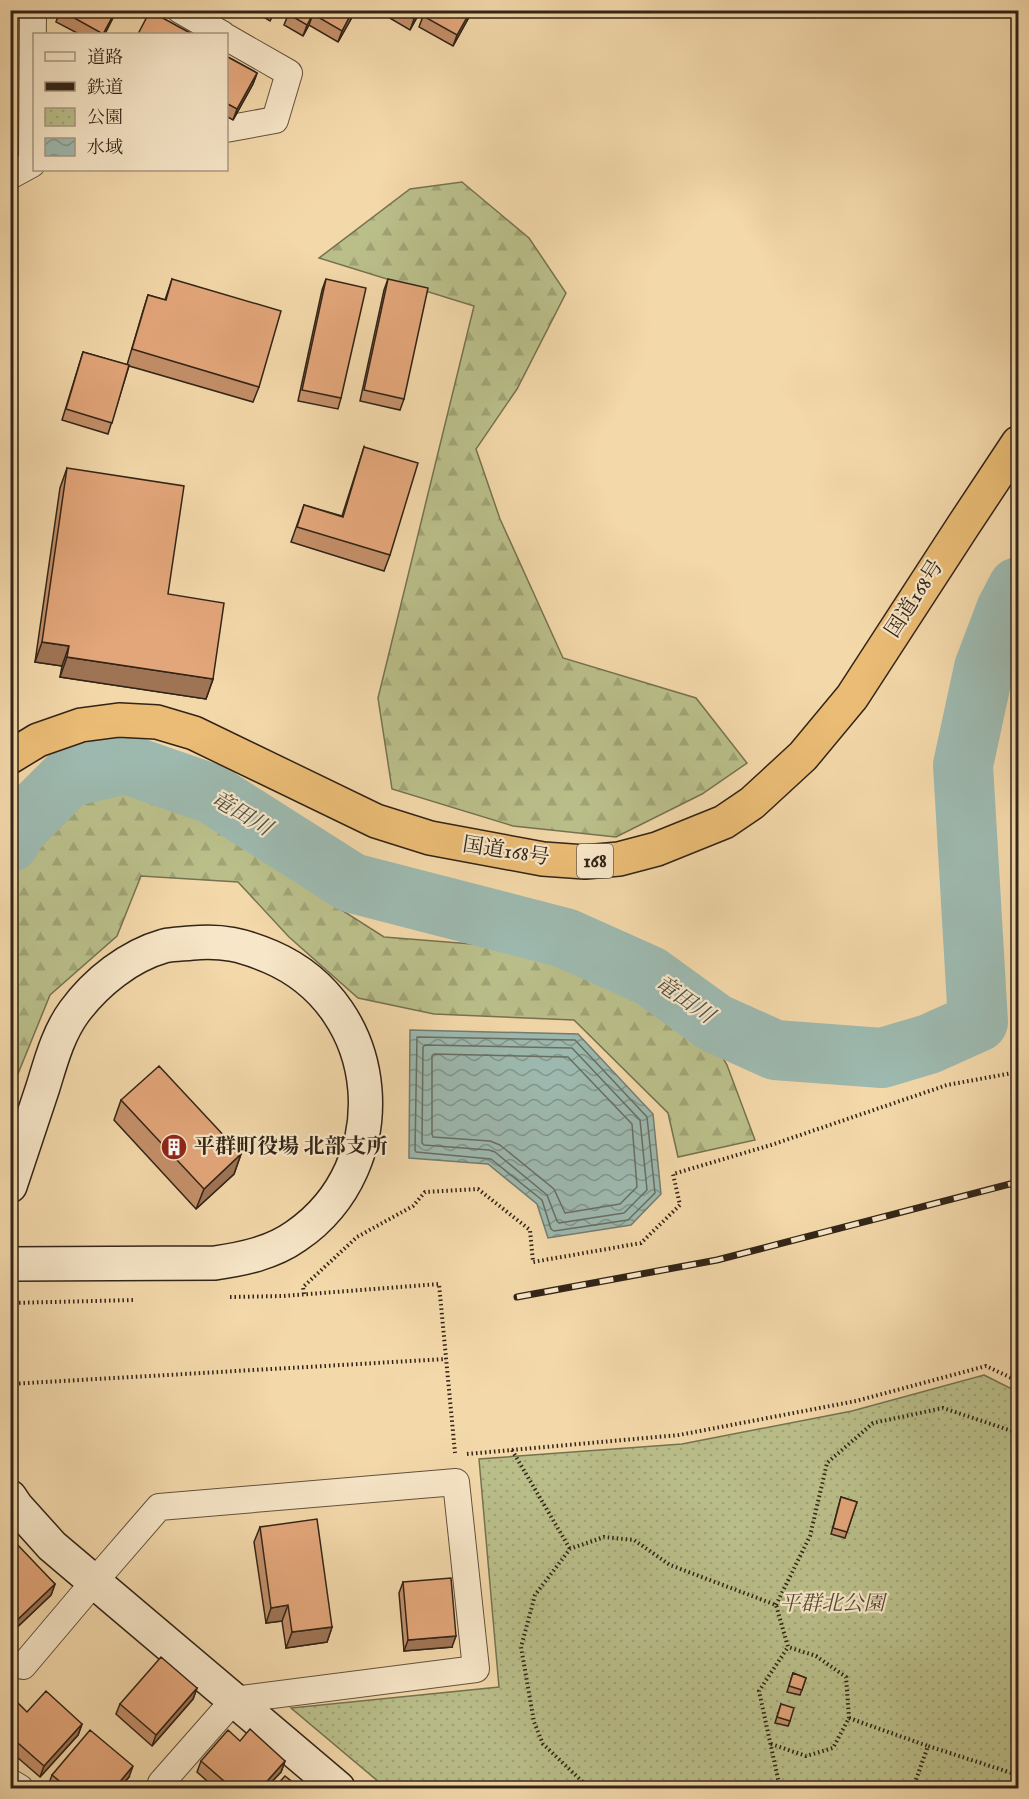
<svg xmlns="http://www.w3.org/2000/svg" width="1029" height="1799" viewBox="0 0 1029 1799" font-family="'IM FELL English','Noto Serif JP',serif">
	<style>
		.forest { fill: url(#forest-firs); stroke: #767250; stroke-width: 1.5 }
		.park { fill: url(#park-dots); stroke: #767250; stroke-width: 1.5 }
		.water { fill: url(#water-waves); stroke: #727d72; stroke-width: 1.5 }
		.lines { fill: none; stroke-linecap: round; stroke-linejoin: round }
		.shore { stroke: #686e63; stroke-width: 1.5 }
		.river { stroke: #9db9af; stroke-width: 60 }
		.street-casing { stroke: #62513c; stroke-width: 28 }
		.secondary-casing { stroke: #322417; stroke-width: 36 }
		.highway-casing { stroke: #322417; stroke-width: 36 }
		.path { stroke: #322417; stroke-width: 4; stroke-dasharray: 1.5 3; stroke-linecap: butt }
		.street { stroke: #f7e6c8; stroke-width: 26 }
		.secondary { stroke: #f7e6c8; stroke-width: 33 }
		.highway { stroke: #eabc75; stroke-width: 33 }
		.rail-casing { stroke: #322417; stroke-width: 7 }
		.rail { stroke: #f7e6c8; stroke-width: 4.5; stroke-dasharray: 14; stroke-linecap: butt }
		.wall { fill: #c38f69; stroke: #322417; stroke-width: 1.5 }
		.shaded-wall { fill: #9f7455; stroke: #322417; stroke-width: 1.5 }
		.building { fill: #e3a67a; stroke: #322417; stroke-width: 1.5 }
		.labels { text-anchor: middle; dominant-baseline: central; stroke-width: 4.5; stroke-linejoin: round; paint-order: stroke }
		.shield { fill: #f7e6c8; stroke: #6d5e4c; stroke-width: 1.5 }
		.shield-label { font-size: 20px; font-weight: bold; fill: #322417 }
		.street-label { font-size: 21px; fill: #322417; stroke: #f7e6c8 }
		.poi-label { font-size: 21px; font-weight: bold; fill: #322417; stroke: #f7e6c8; text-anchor: start }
		.park-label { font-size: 21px; font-style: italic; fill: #544b34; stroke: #f7e6c8 }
		.water-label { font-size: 22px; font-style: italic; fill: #525145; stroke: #f7e6c8 }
	</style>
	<defs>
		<pattern id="forest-firs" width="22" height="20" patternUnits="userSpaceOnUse" patternTransform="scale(1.5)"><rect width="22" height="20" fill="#babf8a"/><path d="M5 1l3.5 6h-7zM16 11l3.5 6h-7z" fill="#a0a476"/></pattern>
		<pattern id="park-dots" width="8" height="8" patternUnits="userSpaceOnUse" patternTransform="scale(1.5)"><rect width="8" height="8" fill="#babf8a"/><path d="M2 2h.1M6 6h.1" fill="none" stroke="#a0a476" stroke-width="1.8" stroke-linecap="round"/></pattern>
		<pattern id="water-waves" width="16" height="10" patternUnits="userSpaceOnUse" patternTransform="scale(1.5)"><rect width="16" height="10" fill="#9db9af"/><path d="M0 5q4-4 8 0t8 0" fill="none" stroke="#81968d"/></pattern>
	</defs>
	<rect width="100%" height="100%" fill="#f3d8aa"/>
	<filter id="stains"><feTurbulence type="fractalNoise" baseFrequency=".00333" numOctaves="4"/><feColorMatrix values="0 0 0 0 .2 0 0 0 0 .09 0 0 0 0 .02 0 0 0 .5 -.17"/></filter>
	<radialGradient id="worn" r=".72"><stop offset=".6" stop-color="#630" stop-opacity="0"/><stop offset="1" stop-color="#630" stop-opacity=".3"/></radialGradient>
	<path class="forest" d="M462,182L529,238L566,293L517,389L476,449L500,519L563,658L696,698L747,763L702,794L616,837L513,826L392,789L378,698L474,306L319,258L410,189Z
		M124,778L205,805L293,859L332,904L384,937L547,950L627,979L705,1027L727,1065L755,1140L678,1157L668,1113L574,1020L434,1014L358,998L289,937L238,882L141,876L117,936L50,995L11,1091V877L28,835L77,790Z"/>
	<path class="park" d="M984,1375L1018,1392V1762L1010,1788H386L291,1708L499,1687L479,1459L682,1444L852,1411Z"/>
	<path class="water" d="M410,1030L578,1034L653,1114L661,1194L631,1225L548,1238L537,1204L488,1164L409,1158Z"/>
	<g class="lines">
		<path class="shore" d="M417,1037L575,1040L647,1117L655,1193L628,1220L554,1231L551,1229L542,1200L491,1159L416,1152L415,1150Z
			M425,1045L572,1048L640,1120L647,1190L624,1213L559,1223L557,1221L547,1195L495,1152L489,1150L424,1145L422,1143L423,1047Z
			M434,1054L568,1057L632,1124L637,1187L620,1204L565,1213L554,1189L500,1145L490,1141L433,1137L432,1134V1056Z"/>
		<path class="river" d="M10,842L16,830L69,777L126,764L212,794L352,883L565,938L650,976L715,1023L775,1050L882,1058L929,1044L978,1022L963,765L984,668L1006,610L1018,587"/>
		<defs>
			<path id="street" d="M180,10L222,34
				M226,37L289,73L275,120L226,129
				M10,176L32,164L33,10
				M23,1666L94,1582L159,1507L456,1482L476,1669L234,1700L161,1783
				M10,1782L20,1788"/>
			<path id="secondary" d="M10,1186C21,1153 32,1120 43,1087C51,1061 58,1034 74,1012C96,982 129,956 164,946C173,944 183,944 192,943C222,940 243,945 271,957C386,1007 398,1166 296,1236C272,1253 243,1259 215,1263L10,1264
				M10,1497L16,1506L52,1546L338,1788"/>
			<path id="highway" d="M10,757L38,740L81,725L119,720L157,722L194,733L376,821L430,838L543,859L585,862L619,859L657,849L724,822L752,803L803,756L852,697L963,526L1018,443"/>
		</defs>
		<use href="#street" class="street-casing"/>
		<use href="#secondary" class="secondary-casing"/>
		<use href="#highway" class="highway-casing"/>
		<path class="path" d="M304,1294L303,1287L357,1237L413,1206L425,1192L478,1189L530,1230L533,1262L641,1243L680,1205L673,1174L771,1145L947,1085L1018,1072
			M230,1297L283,1296L439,1284L455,1453
			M10,1303L135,1300
			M10,1384L446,1359
			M512,1450L570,1549
			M467,1454L679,1435L856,1401L986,1366L1018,1381
			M776,1605L810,1536L827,1463L873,1423L943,1408L1018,1433
			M849,1718L928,1746
			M771,1744L806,1756L833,1748L849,1718L846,1677L816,1656L788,1647
			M589,1788L543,1744L534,1722L521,1647L535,1595L570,1549L604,1537L634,1540L670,1565L776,1605L788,1647L759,1691L780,1788
			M913,1788L928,1746L1018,1775"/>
		<use href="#street" class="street"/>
		<use href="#secondary" class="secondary"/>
		<use href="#highway" class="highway"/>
		<defs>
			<path id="rail" d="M517,1297L717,1260L1018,1182"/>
		</defs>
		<use href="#rail" class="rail-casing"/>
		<use href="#rail" class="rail"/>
	</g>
	<path class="wall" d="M60,10L105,34H79L56,22Z
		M252,10H276L270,21Z
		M290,10L351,19L338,42L309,25L303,36L284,25Z
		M376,10H421L410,30Z
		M473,10L453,46L419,27L423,16Z
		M226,56L257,73L253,84L233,120L226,116Z
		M172,279L259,387L253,402L129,366L108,434L62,420L83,352L127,365L143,311L148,295L165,300Z
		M326,279L341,398L338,409L298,401L322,290Z
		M388,279L404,399L400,410L360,401L384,290Z
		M364,447L390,555L384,571L291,542L304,505L342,516Z
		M67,468L168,594L213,679L206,699L60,677L62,666L35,662L60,488Z
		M121,1100L241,1154L234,1174L196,1209L114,1120Z
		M841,1497L857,1502L845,1538L831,1534Z
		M260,1527L332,1627L327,1642L286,1648L282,1621L266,1623L254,1542Z
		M10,1543L55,1584L51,1595L10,1634Z
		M403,1582L452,1647L404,1651L399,1593Z
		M793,1673L806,1678L800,1695L787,1692Z
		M197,1688L193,1699L152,1746L116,1714L120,1704Z
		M781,1704L790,1721L788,1726L775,1723Z
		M10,1709L82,1724L78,1735L40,1777L10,1751Z
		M240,1741L285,1761L281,1772L266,1788H215L197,1772L201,1761Z
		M52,1775L129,1777L121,1787L123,1788H51L48,1786Z"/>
	<path class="shaded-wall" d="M116,10H117L105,34H103Z
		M353,10L351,19L338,42L342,31Z
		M419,10H421L410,30L414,19Z
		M471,10H473L453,46L457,35Z
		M313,14L309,25L303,36L307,25Z
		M257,73L253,84L233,120L237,109Z
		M10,119H16L12,130H10Z
		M42,642L69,646L62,666L35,662Z
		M67,657L213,679L206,699L60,677Z
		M241,1154L234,1174L196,1209L204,1189Z
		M55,1584L51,1595L10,1634L14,1623Z
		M288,1605L282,1621L266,1623L271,1608Z
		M332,1627L327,1642L286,1648L292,1632Z
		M456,1636L452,1647L404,1651L408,1640Z
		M197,1688L193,1699L152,1746L156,1735Z
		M82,1724L78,1735L40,1777L44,1766Z
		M285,1761L281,1772L266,1788H261Z
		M133,1766L129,1777L119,1788L118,1784Z"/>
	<path class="building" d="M60,10H116L103,34Z
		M290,10H353L342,31L313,14L307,25L288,14Z
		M399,10H419L414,19Z
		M426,10H471L457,35L423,16Z
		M150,11L192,34H138Z
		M226,56L257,73L237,109L226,103Z
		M10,75H16V119H10Z
		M172,279L281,311L259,387L132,349L148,295L166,300Z
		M326,279L366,288L341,398L302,390Z
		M388,279L428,288L404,399L364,390Z
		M83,352L129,365L112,423L66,409Z
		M364,447L418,463L390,555L297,527L304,505L343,517Z
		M67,468L184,486L168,594L224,603L213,679L67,657L69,646L42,642Z
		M159,1066L241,1154L204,1189L121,1100Z
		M841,1497L857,1502L847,1532L833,1528Z
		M317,1519L332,1627L292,1632L288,1605L271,1608L260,1527Z
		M13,1540L55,1584L14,1623L10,1620V1543Z
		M451,1578L456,1636L408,1640L403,1582Z
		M161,1657L197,1688L156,1735L120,1704Z
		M793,1673L806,1678L802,1690L789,1686Z
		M46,1691L82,1724L44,1766L10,1736V1709L17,1702L27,1712Z
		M781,1704L794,1708L790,1721L777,1717Z
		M250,1729L285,1761L261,1788H232L201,1761L228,1730L240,1741Z
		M90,1730L133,1766L118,1784L123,1788H68L52,1775Z
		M285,1776L300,1788H274Z"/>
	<defs>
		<symbol id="building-disc" viewBox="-11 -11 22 22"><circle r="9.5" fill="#8f2418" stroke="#f7e6c8"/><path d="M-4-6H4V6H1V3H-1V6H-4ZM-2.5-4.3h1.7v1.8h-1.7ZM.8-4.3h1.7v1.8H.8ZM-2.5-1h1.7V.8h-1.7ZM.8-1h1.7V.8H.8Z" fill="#fff"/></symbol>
	</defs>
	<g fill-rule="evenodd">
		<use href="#building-disc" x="159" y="1132" width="30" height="30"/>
	</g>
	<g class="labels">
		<rect class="shield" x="577" y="844" width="36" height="34" rx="4.5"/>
		<g class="shield-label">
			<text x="595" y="861">168</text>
		</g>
		<g class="street-label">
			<text transform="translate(915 599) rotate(-57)">国道168号</text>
			<text transform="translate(506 852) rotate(9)">国道168号</text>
		</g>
		<g class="poi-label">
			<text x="194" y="1147">平群町役場 北部支所</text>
		</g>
		<g class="park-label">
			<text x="832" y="1604">平群北公園</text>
		</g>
		<g class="water-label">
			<text transform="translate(241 814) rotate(31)">竜田川</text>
			<text transform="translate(684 1000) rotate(35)">竜田川</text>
		</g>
	</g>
	<rect width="1029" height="1799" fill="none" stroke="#f3d8aa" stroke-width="36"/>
	<rect x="12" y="12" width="1005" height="1775" fill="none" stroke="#322417" stroke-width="3"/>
	<rect x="18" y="18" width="993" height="1763" fill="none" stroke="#322417" stroke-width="1.5"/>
	<rect x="33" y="33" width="195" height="138" fill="#f7e6c8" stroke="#a89881" stroke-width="1.5"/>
	<rect x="45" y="52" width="30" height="9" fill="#f7e6c8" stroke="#a89881" stroke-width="1.5"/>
	<text x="87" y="63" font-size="18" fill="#322417">道路</text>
	<rect x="45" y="82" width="30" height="9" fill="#322417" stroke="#a89881" stroke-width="1.5"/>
	<text x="87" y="93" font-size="18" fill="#322417">鉄道</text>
	<rect x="45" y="108" width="30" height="18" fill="url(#park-dots)" stroke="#a89881" stroke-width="1.5"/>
	<text x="87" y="123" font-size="18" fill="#322417">公園</text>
	<rect x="45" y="138" width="30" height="18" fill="url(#water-waves)" stroke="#a89881" stroke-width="1.5"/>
	<text x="87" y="153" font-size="18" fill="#322417">水域</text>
	<rect width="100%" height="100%" filter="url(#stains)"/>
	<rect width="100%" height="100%" fill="url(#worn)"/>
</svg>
